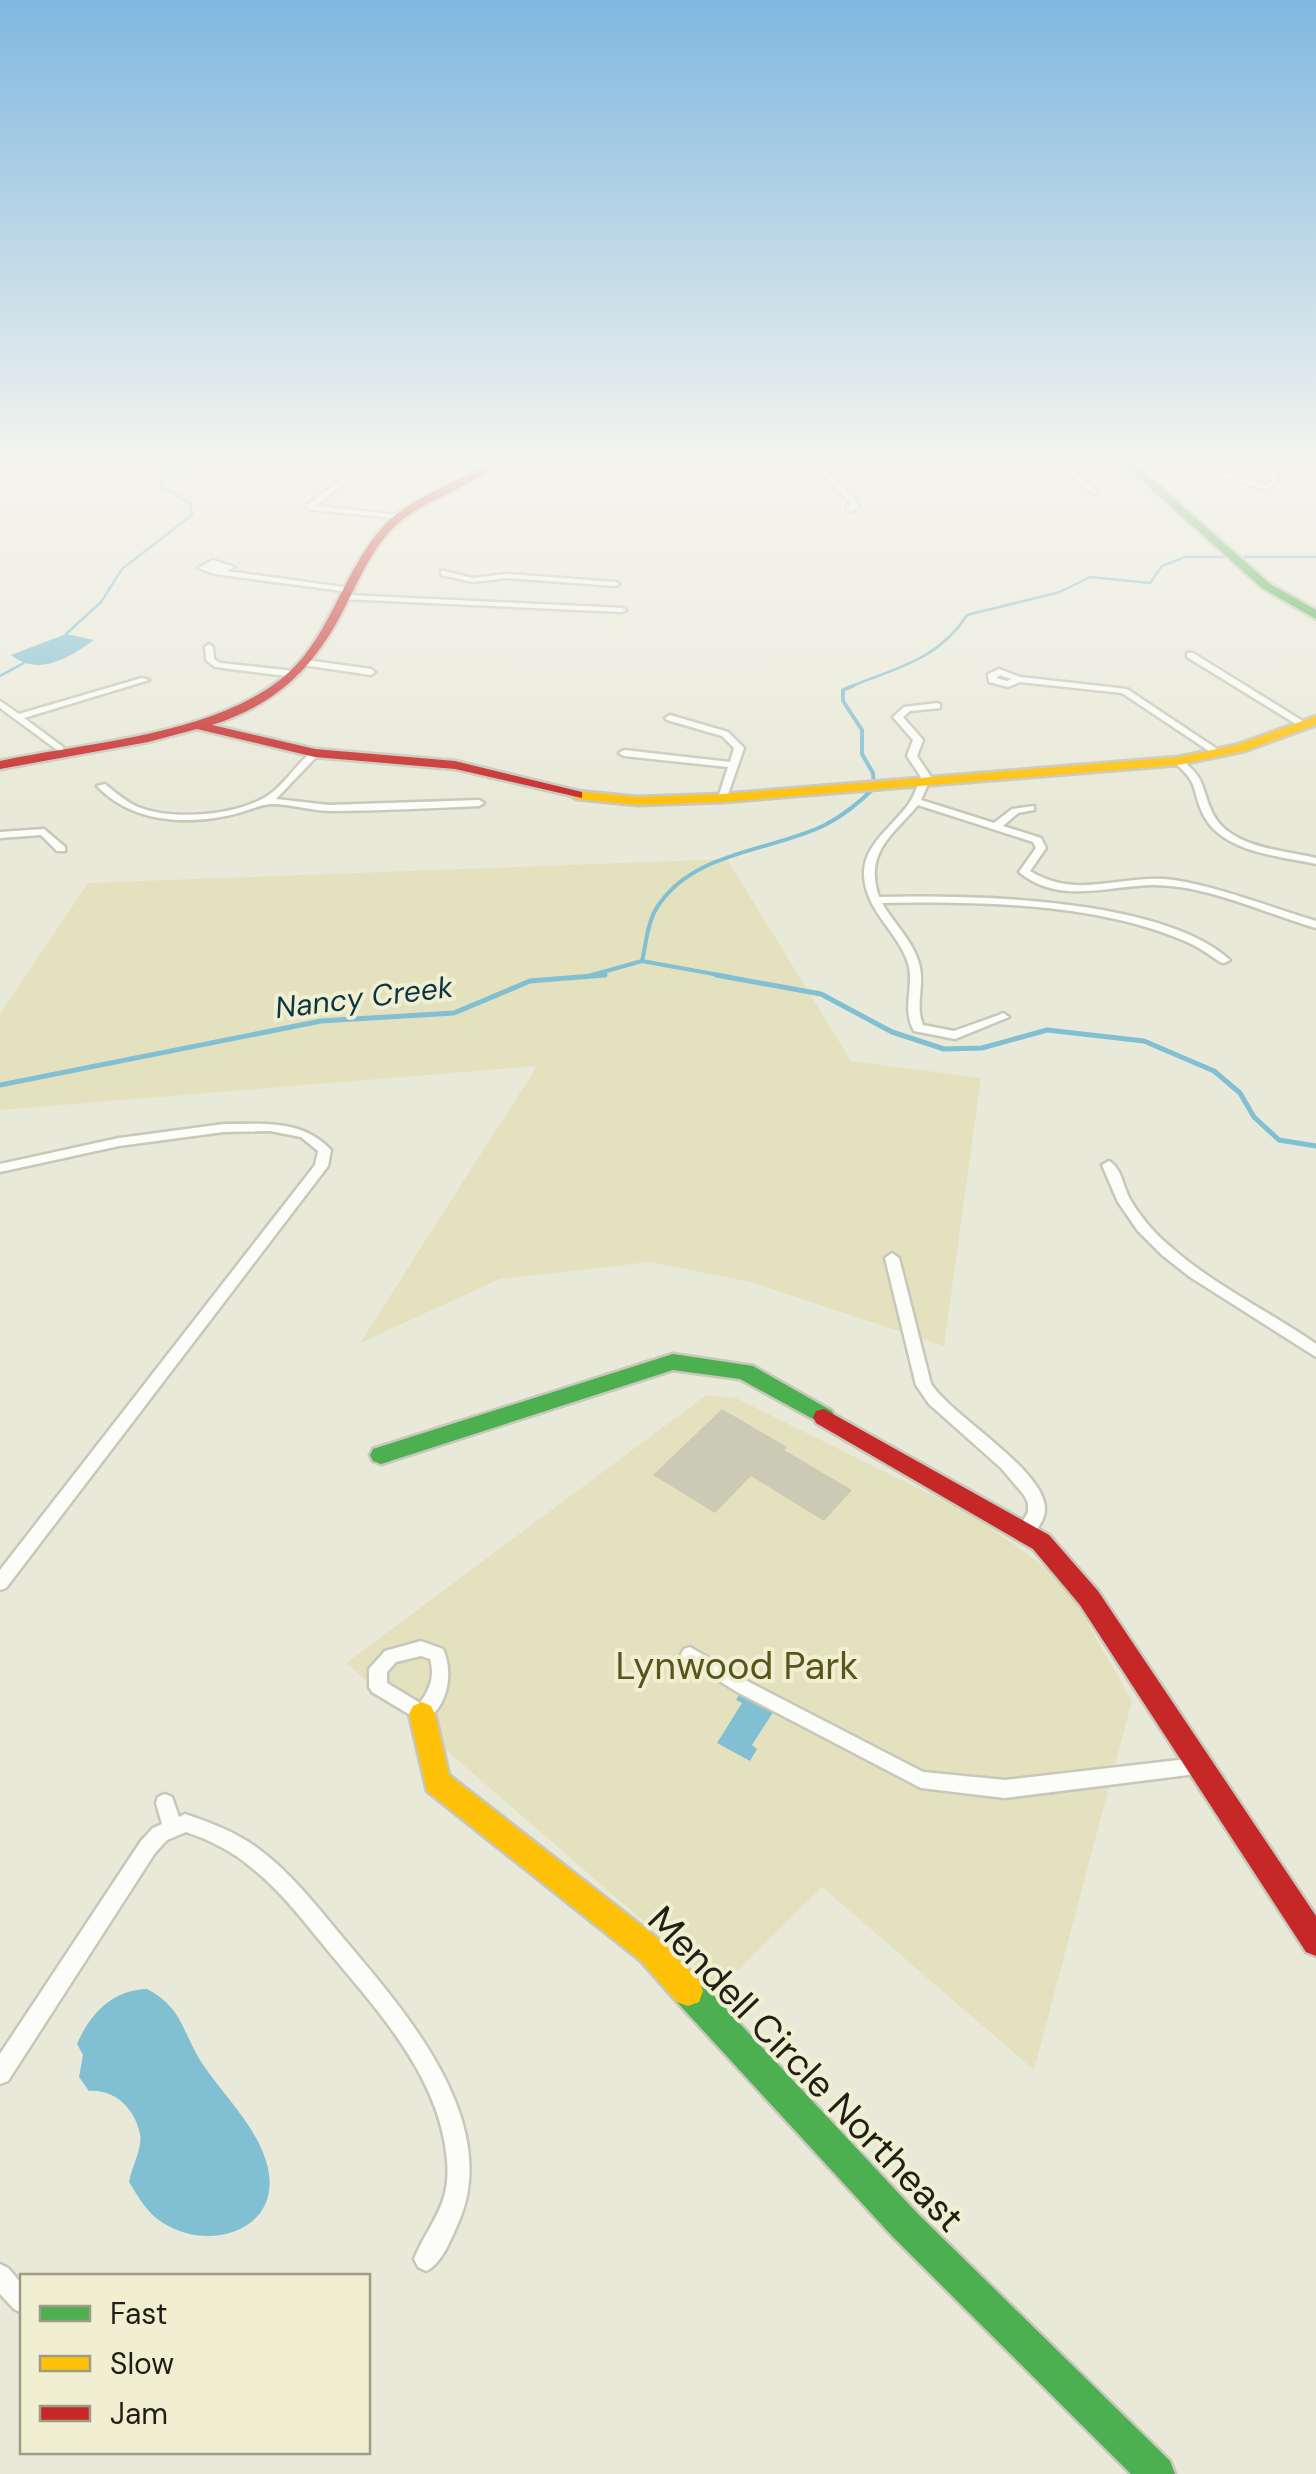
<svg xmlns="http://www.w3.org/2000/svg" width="1316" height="2474" viewBox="0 0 1316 2474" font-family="'DM Sans',sans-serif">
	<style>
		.green { fill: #e4e2be }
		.water { fill: #81bfd3 }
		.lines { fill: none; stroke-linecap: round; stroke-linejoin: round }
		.stream-far2 { stroke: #81bfd3; stroke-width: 2.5 }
		.stream-far1 { stroke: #81bfd3; stroke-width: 4 }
		.stream { stroke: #81bfd3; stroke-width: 5 }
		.building { fill: #cbcab4 }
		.street-casing { stroke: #c7c7ba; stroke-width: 5 }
		.fast-casing { stroke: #c7c7ba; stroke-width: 5 }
		.slow-casing { stroke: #c7c7ba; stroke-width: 5 }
		.jam-casing { stroke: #c7c7ba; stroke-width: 5 }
		.street { fill: #fcfcf9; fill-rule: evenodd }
		.fast { fill: #4caf50; fill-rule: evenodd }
		.slow { fill: #ffc107; fill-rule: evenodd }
		.jam { fill: #c62828; fill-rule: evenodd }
		.labels { text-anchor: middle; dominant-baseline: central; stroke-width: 8; stroke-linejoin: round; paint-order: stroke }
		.far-water-label { font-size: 30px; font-style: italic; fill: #0c3544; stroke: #f0efd2 }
		.near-park-label { font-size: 38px; fill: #58541b; stroke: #f0efd2 }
		.near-street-label { font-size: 38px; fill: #201f15; stroke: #f0efd2 }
	</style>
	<rect width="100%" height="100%" fill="#e9e9d9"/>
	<path class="green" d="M727,859L851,1061L981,1078L944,1346L751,1282L650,1262L500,1279L360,1343L537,1066L0,1110V1014L88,883Z
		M706,1395L736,1398L976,1517L1063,1580L1132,1701L1034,2070L822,1887L720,1988L346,1663Z"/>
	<path class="water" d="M66,634L94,640C69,658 38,677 11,655Z
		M743,1689L777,1706L752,1745L757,1749L750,1761L717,1743L742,1703L736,1700Z
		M147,1989C184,2008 182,2034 204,2066C225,2097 255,2125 266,2161C287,2228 212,2254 163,2223C147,2213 139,2198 129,2182C131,2169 143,2147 140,2134C135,2109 115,2089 89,2091L79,2077L83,2055L77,2044C90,2014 112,1990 147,1989Z"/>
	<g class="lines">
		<path class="stream-far2" d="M66,634L101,602L122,569L192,515L190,503L161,486L164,478L194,465
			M0,676L24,663
			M847,688C893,669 939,660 967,615L1060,592L1090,577L1150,583L1162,566L1185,557H1316"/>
		<path class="stream-far1" d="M642,961L730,977
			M585,977L642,961C646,945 647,924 656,909C691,851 770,852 825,825C844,815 859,803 874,788L873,773L862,754V730L843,701V690L853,686"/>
		<path class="stream" d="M716,975L821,994L892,1032L944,1049L982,1048L1047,1030L1144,1041L1214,1071L1240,1093L1254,1117L1279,1140L1316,1146
			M0,1085L321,1021L454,1013L530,981L605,975"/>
	</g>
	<path class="building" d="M722,1409L787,1447L784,1450L852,1490L824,1521L751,1476L715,1513L653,1475Z"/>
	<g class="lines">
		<defs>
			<path id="street" d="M65,465H85L3,477L0,476L3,473Z
				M361,465H368L316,506L398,515H401V519L307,509V505Z
				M382,465H397L422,471L419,473Z
				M814,465H821L854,499L859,507L853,511H847V507L852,505Z
				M1062,465H1068L1097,492V494H1093L1068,472L1019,476L1016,474L1064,468Z
				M1186,465H1197L1267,485L1272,481L1270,465H1276L1278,481L1268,490Z
				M213,560L234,567L226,571L350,588L354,590L350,592L214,574L198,568Z
				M444,571L473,578L507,574L615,582L619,584L615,586L507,578L473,582L441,575V571Z
				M347,595L622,608L626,610L622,612L344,599L343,597Z
				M209,644L213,647L214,659L220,663L295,671L299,674L295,677L215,667L206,660L205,647Z
				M1187,653H1193L1309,725L1301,727L1187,657Z
				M306,660L371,669L375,672L371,675L303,665V661Z
				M999,669L1020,677L1127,689L1223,753L1215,755L1122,693L1020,682L1008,687L989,682L988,674ZM1000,675L1011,679L1007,681L996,678Z
				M142,678L149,680L24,718L63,747V751L60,752L0,708V701L19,714Z
				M937,703L940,704V708L910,711L903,717L923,740L917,756L931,777L921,800L994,823L1012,809L1034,806V810L1018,813L1003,826L1041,838L1046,848L1030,871C1078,901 1123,873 1174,880C1223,888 1269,907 1316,921V928C1263,913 1209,885 1152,885C1106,886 1059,905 1019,872L1036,848L1033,842L918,805C892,836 864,852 879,897C971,895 1160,897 1230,960L1224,963L1220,962C1210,955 1199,947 1187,942C1099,903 978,901 882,903C894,924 916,944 920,968C924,987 915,1006 923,1025L954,1031L999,1015L1003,1013L1009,1017L955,1039L914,1031C901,1008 915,986 908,963C900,938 878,920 869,897C851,853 885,835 908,805C914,797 917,786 921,777L907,756L913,740L893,717L904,707Z
				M670,715L728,732L744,748L726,800L718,798L728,767L624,756L619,753L624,750L730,762L734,748L722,736L667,720L665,718Z
				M315,750L320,753L318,755L276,799L329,805L479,800L484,803L479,806C430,808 381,811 332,811C312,811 291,804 271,804C257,805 241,814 226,816C181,825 130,821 97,786L105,784C116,793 125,801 138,807C173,821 239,816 270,794C287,782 298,761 315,750Z
				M1175,759H1181C1207,781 1200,785 1212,812C1229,848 1282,850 1316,858V864C1280,856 1224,853 1204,816C1191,791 1201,785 1175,763Z
				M44,829L65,847V851H57L41,835L0,838V832Z
				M224,1124C263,1124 302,1119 331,1150L328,1166L6,1588L0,1590V1570L315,1165L318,1151L301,1137L270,1131L224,1132L119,1146L0,1172V1164L119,1138Z
				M1109,1161C1122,1168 1123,1188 1131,1201C1142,1219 1156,1235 1172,1248C1215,1286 1269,1311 1316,1344V1357L1190,1277L1162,1255L1138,1231L1118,1202L1102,1165Z
				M892,1253L899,1258L931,1384C953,1417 1045,1470 1045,1509C1045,1520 1037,1529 1031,1537L1025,1539L1019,1537L1017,1532L1028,1512V1503L1024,1495L1001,1468L929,1404L916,1385L885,1258Z
				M421,1641L443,1649C454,1673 448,1709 422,1722L372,1692L369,1687V1669L385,1651ZM421,1656L430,1659C435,1677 430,1688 420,1703L387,1683V1672L396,1662Z
				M690,1647L749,1682L923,1772L1005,1780L1196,1758L1203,1760L1205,1766L1203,1772L1196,1774L1005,1798L921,1788L737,1692L684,1659L681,1654L684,1649Z
				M165,1794L172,1797L179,1817L185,1814C212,1823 238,1833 260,1850C293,1875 318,1908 344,1939C404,2010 502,2121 459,2221C452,2237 442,2264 426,2271L418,2267L414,2259C430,2221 451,2206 447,2160C440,2078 379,2012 329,1952C305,1923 282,1892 252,1868C232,1851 210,1840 186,1832L167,1840L155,1853L8,2081L0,2084V2054L141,1841L153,1828L162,1824L156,1803L158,1797Z
				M0,2264L8,2268L22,2284V2313L14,2309L0,2294Z"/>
			<path id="fast" d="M1125,465H1136L1270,584L1316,610V619L1262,588Z
				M673,1354L753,1366L832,1411L835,1417L832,1423L824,1425L740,1379L673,1370L381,1464L373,1461L370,1455L373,1449Z
				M688,1976L699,1980L917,2213L1170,2461L1175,2474H1131L893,2237L677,2002L673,1991L677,1980Z"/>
			<path id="slow" d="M1316,716V725L1245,751L1178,765L723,802L638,805L577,799L570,795L577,791L638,797L723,794L1178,757L1236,745Z
				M422,1702L431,1706L435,1714L449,1775L661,1941L699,1980L703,1991L699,2002L688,2006L677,2002L641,1961L427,1791L409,1714L413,1706Z"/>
			<path id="jam" d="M483,465H495C463,492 419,500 390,531C371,552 359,579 346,605C315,667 279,703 212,725L315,749L455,761L582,792V798L455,769L315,757L197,729L148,742L0,769V761C90,742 207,736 280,680C329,642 341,575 381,529C408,498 450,487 483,465Z
				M824,1409L1049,1535L1098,1591L1316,1916V1956L1306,1952L1080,1605L1033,1549L816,1423L813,1417L816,1411Z"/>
		</defs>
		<use href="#street" class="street-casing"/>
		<use href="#fast" class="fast-casing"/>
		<use href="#slow" class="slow-casing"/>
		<use href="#jam" class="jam-casing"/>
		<use href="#street" class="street"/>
		<use href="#fast" class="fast"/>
		<use href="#slow" class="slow"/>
		<use href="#jam" class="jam"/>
	</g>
	<linearGradient id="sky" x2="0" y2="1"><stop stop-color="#7fb8e0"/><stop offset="0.57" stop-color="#f5f5ee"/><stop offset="1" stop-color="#f5f5ee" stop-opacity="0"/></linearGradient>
	<rect width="1316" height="811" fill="url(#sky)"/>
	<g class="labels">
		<g class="far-water-label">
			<text transform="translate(364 997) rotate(-7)">Nancy Creek</text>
		</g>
		<g class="near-park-label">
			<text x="737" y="1666">Lynwood Park</text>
		</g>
		<g class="near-street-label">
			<text transform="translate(806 2069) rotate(46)">Mendell Circle Northeast</text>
		</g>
	</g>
	<rect x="20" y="2274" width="350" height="180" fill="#f0efd2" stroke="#9d9c86" stroke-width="2.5"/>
	<rect x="40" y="2306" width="50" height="15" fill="#4caf50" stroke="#9d9c86" stroke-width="2.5"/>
	<text x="110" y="2324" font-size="30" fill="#201f15">Fast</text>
	<rect x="40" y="2356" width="50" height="15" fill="#ffc107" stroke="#9d9c86" stroke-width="2.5"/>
	<text x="110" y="2374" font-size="30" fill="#201f15">Slow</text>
	<rect x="40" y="2406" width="50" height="15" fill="#c62828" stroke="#9d9c86" stroke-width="2.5"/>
	<text x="110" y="2424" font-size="30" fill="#201f15">Jam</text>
</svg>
